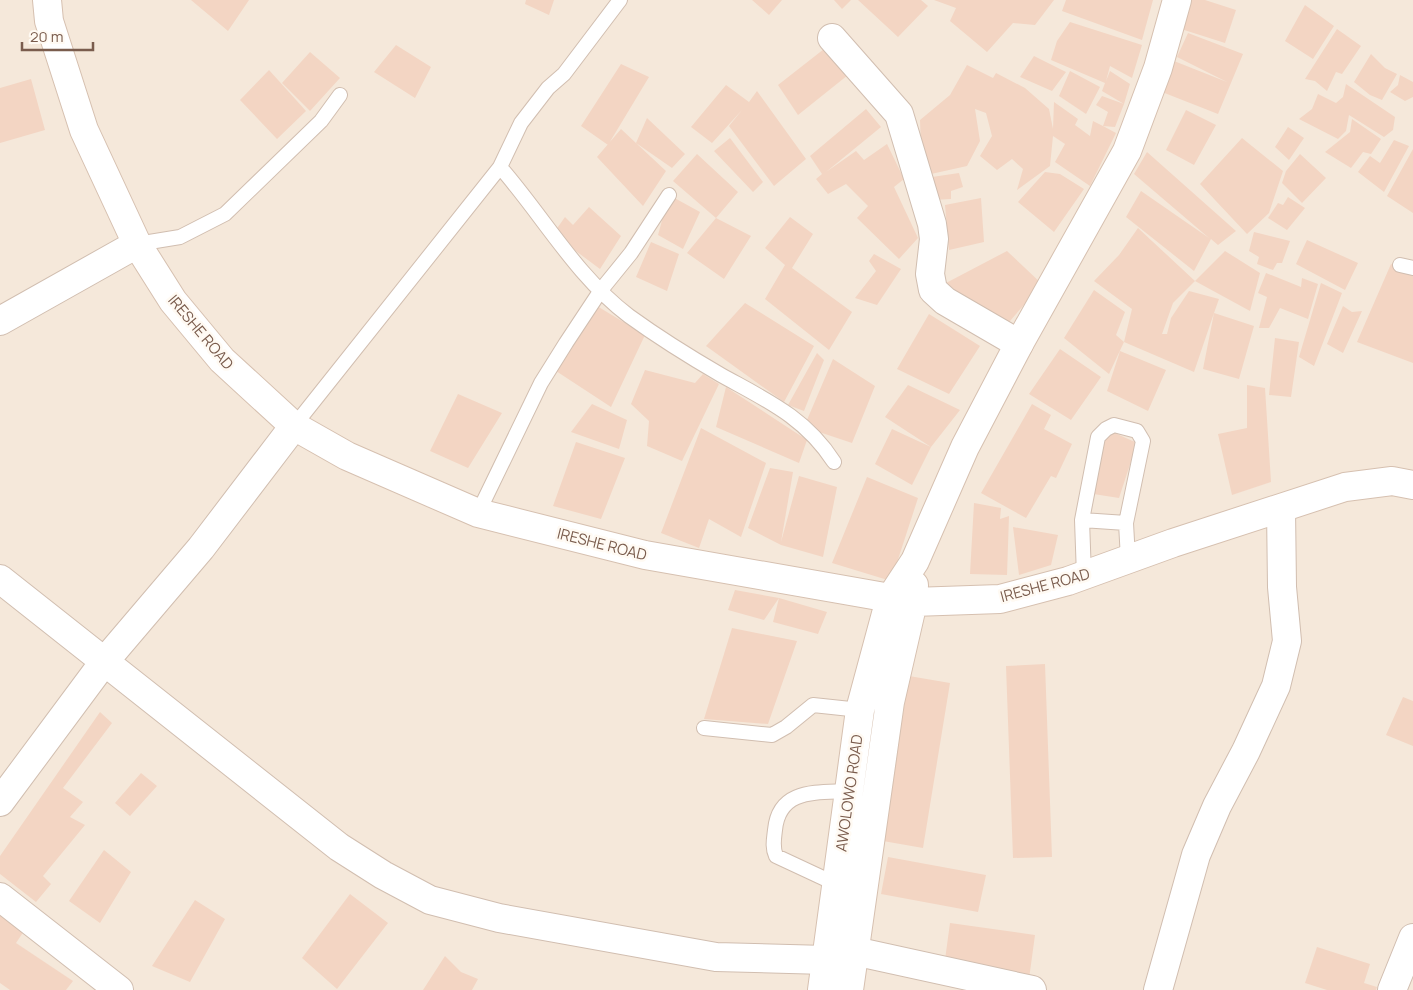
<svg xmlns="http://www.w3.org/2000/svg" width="1413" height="990" viewBox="0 0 1413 990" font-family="Manrope,sans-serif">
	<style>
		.residential { fill: #f5e8da }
		.building { fill: #f3d5c3 }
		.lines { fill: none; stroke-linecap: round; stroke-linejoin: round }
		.lane-casing { stroke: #d1beb0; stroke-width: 16 }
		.street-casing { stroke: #d1beb0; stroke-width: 30 }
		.secondary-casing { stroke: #d6c0b0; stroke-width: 30 }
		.lane { stroke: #fff; stroke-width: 14 }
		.street { stroke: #fff; stroke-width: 28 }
		.secondary { stroke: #fff; stroke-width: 28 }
		.labels { text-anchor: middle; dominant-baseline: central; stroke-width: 5; stroke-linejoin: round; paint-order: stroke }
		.street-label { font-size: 15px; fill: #7a5c4d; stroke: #fffaf3 }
	</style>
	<rect width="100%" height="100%" fill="#fdf6ec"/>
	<path class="residential" d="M0,0H1413V990H0Z"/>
	<path class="building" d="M191,0H249L228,31Z
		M526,0H554L549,15L525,4Z
		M752,0H782L769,15Z
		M834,0H851L842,9Z
		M858,0H921L928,6L898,37Z
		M934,0H1054L1035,25L1013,23L987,52L950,21L956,8Z
		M1066,0H1153L1142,40L1062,11Z
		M1189,0H1205L1236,10L1225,43L1181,29Z
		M1305,5L1334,26L1313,59L1285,41Z
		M1070,22L1142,45L1132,78L1110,66L1106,81L1110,71L1130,84L1124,104L1115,127L1103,126L1116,133L1090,186L1055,162L1065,144L1053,136L1050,166L1017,190L1023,169L1012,159L997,170L980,156L992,136L986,113L975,109L980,141L967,166L922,176L920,120L950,95L967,65L993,78L996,73L1025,88L1049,109L1053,129L1054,102L1078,119L1075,125L1090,136L1093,121L1103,126L1108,112L1096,105L1102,96L1124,104L1102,91L1105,83L1051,60L1057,41Z
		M1337,29L1361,46L1342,74L1336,72L1327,91L1315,81L1305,79Z
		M1188,33L1243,54L1218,114L1162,92L1174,61L1227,82L1177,57Z
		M396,45L431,67L415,98L374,72Z
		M824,49L848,75L798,115L778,85Z
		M310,52L340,78L310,111L282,83Z
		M1371,54L1385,68L1397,74L1382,100L1370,95L1354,82Z
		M1034,56L1066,72L1052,91L1020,77Z
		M621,64L649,77L608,145L581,126Z
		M269,70L306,111L277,139L240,100Z
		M1070,71L1100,87L1086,114L1059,96Z
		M1400,75L1413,82V97L1405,101L1390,92L1398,85Z
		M31,79L45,130L0,143V88Z
		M1346,84L1395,117L1393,130L1384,137L1349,115L1346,131L1338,139L1299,119L1312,109L1318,94L1336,103L1343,97Z
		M726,85L749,102L757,91L806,159L774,186L729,126L742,110L712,143L691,127Z
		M866,109L881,127L826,172L856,151L864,160L887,144L904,179L894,187L918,238L899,259L857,218L868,206L846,184L828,194L816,179L822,174L810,156Z
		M1186,110L1216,125L1194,165L1166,150Z
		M647,118L685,154L672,168L636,143Z
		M1352,119L1381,139L1371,154L1363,152L1351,168L1325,152L1350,132Z
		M1288,127L1304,138L1289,160L1275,147Z
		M621,129L666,171L643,206L597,157Z
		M730,138L763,182L753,192L714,151Z
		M1242,138L1283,171L1269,213L1247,234L1200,184Z
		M1394,140L1409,146L1384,192L1358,172L1370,156L1380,163Z
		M1413,149V213L1387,196Z
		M1147,152L1236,231L1218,245L1211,239L1194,271L1126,217L1141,191L1209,238L1134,174Z
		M697,154L738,192L716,218L673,181Z
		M1300,154L1326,178L1302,203L1282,183L1286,171Z
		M1045,172L1060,174L1084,189L1054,232L1018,202Z
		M959,173L963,187L951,191V199L933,200L932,177Z
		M669,195L700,212L683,249L658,235Z
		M1288,197L1305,208L1287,230L1268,218L1278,203L1283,205Z
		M981,198L984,242L949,250L945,205Z
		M589,207L621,236L600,269L553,234L565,217L573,225Z
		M790,217L813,234L792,268L852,312L829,350L765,299L785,265L765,248Z
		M716,218L751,236L724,279L687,253Z
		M1138,228L1195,281L1173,303L1162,334H1167L1171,318L1189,291L1219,299L1214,313L1254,326L1239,379L1203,369L1214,313L1194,372L1124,342L1109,374L1064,338L1094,290L1125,312L1116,335L1124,342L1132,309L1094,281L1119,255Z
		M1254,232L1290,241L1282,263H1277L1273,270L1257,264L1259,257L1249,251Z
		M1307,240L1358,263L1345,290L1296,264Z
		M651,242L679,254L667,291L636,277Z
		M1007,251L1042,284L1004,328L946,283Z
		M1225,251L1260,273L1250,311L1195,281Z
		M874,254L901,269L877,305L855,298L876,271L869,261Z
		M1391,264L1413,274V363L1357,342Z
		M1266,273L1301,287L1302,278L1318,284L1308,319L1280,308L1269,328H1259L1267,297L1258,293Z
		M1321,283L1342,293L1314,366L1299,357Z
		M592,303L645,335L611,407L556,371Z
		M745,303L814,346L784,402L706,346Z
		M1343,306L1352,312L1362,311L1343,353L1327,344Z
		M929,314L980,346L949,394L897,369Z
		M1275,338L1299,342L1291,397L1269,395Z
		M1060,349L1101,377L1071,420L1029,394Z
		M1120,351L1166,370L1148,411L1107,391Z
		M817,353L824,360L804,411L788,405Z
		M833,359L875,386L852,443L804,427Z
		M645,370L695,383L703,374L719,384L682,461L647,446L649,421L631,404Z
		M908,385L960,410L931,447L885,417Z
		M1247,385L1265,388L1271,482L1232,495L1218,434L1247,428Z
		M726,387L807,440L799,463L716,427Z
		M458,394L502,413L468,468L430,451Z
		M592,404L627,420L619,449L571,432Z
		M1032,404L1051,415L1044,429L1072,444L1056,478L1051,476L1026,518L981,493Z
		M701,428L766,463L741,537L709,519L699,548L661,533Z
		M892,429L931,447L912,485L875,464Z
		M1106,429L1137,443L1119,498L1087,493Z
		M576,442L625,458L601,519L553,506Z
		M770,468L793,472L781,542L799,476L837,487L823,557L781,545L748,528Z
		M867,477L918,498L891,581L832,563Z
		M974,503L1001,508L1000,519L1009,516L1007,575L970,574Z
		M1013,527L1058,535L1051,565L1019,575Z
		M735,590L779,598L827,612L818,634L773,622L779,598L764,620L728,610Z
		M732,628L797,641L768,724L704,719Z
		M1045,664L1052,857L1013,858L1006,666Z
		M909,676L950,683L923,848L883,841Z
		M1403,697L1413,701V746L1386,735Z
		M100,712L112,723L63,788L83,802L70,817L85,825L43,876L51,884L36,902L0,874V856Z
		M141,773L157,786L130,816L115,803Z
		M104,850L131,872L100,923L69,901Z
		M888,857L986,875L978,912L881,894Z
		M350,894L388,923L337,989L302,958Z
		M195,900L225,919L190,982L152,966Z
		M0,914L24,931L16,943L73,981L66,990H10L0,983Z
		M950,923L1035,935L1029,979L944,967Z
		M1317,947L1370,964L1364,983L1377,987L1376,990H1327L1305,983Z
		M445,956L461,972L478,979L472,990H423Z"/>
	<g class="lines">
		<defs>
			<path id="lane" d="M500,167C543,216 576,276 629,316C658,337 690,357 721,375C766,400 805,417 834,462
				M137,244L180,237L225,214L321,121L340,95
				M1400,265L1413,268
				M294,426L500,167L521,123L548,88L564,74L620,0
				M478,513L541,383L566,343L601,290L631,253L669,195
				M1082,520L1126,523
				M1084,576L1082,520L1098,437L1106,429L1114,425L1137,431L1143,441L1126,523L1128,559
				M704,728L772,735L786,727L813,705L860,710
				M836,884L776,856C772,847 774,839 775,830C779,788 817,793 849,791"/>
			<path id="street" d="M832,38L899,114L932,224L934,239L930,274L933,290L945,301L1019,344
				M0,321L137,244
				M0,579L339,847L383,875L430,900L499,918L716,957L826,960L854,951L1032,990
				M0,802L104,662L201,548L294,426
				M0,897L119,990
				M1158,990L1196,855L1217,806L1246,751L1276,686L1287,641L1282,587L1281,509
				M1392,990L1413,938"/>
			<path id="secondary" d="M47,0L49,21L84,130L137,244L173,301L222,360L294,426L347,456L478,513L645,555L913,602L1000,599L1068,581L1173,543L1345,487L1392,481L1413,485
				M822,990L860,710L890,599L915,561L965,447L1019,344L1127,151L1158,68L1177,0
				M849,990L890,702L913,602L914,585"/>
		</defs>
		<use href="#lane" class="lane-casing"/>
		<use href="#street" class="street-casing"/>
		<use href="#secondary" class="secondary-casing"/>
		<use href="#lane" class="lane"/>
		<use href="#street" class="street"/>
		<use href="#secondary" class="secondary"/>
	</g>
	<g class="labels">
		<g class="street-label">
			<text transform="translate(201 332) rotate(50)">IRESHE ROAD</text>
			<text transform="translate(602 544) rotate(14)">IRESHE ROAD</text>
			<text transform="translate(1045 585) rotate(-15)">IRESHE ROAD</text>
			<text transform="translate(849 793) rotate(-82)">AWOLOWO ROAD</text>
		</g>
	</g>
	<path d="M22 42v8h71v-8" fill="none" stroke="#7a5c4d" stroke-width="2.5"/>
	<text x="30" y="42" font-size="15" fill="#7a5c4d" stroke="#fffaf3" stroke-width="4" paint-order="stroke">20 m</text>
</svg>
